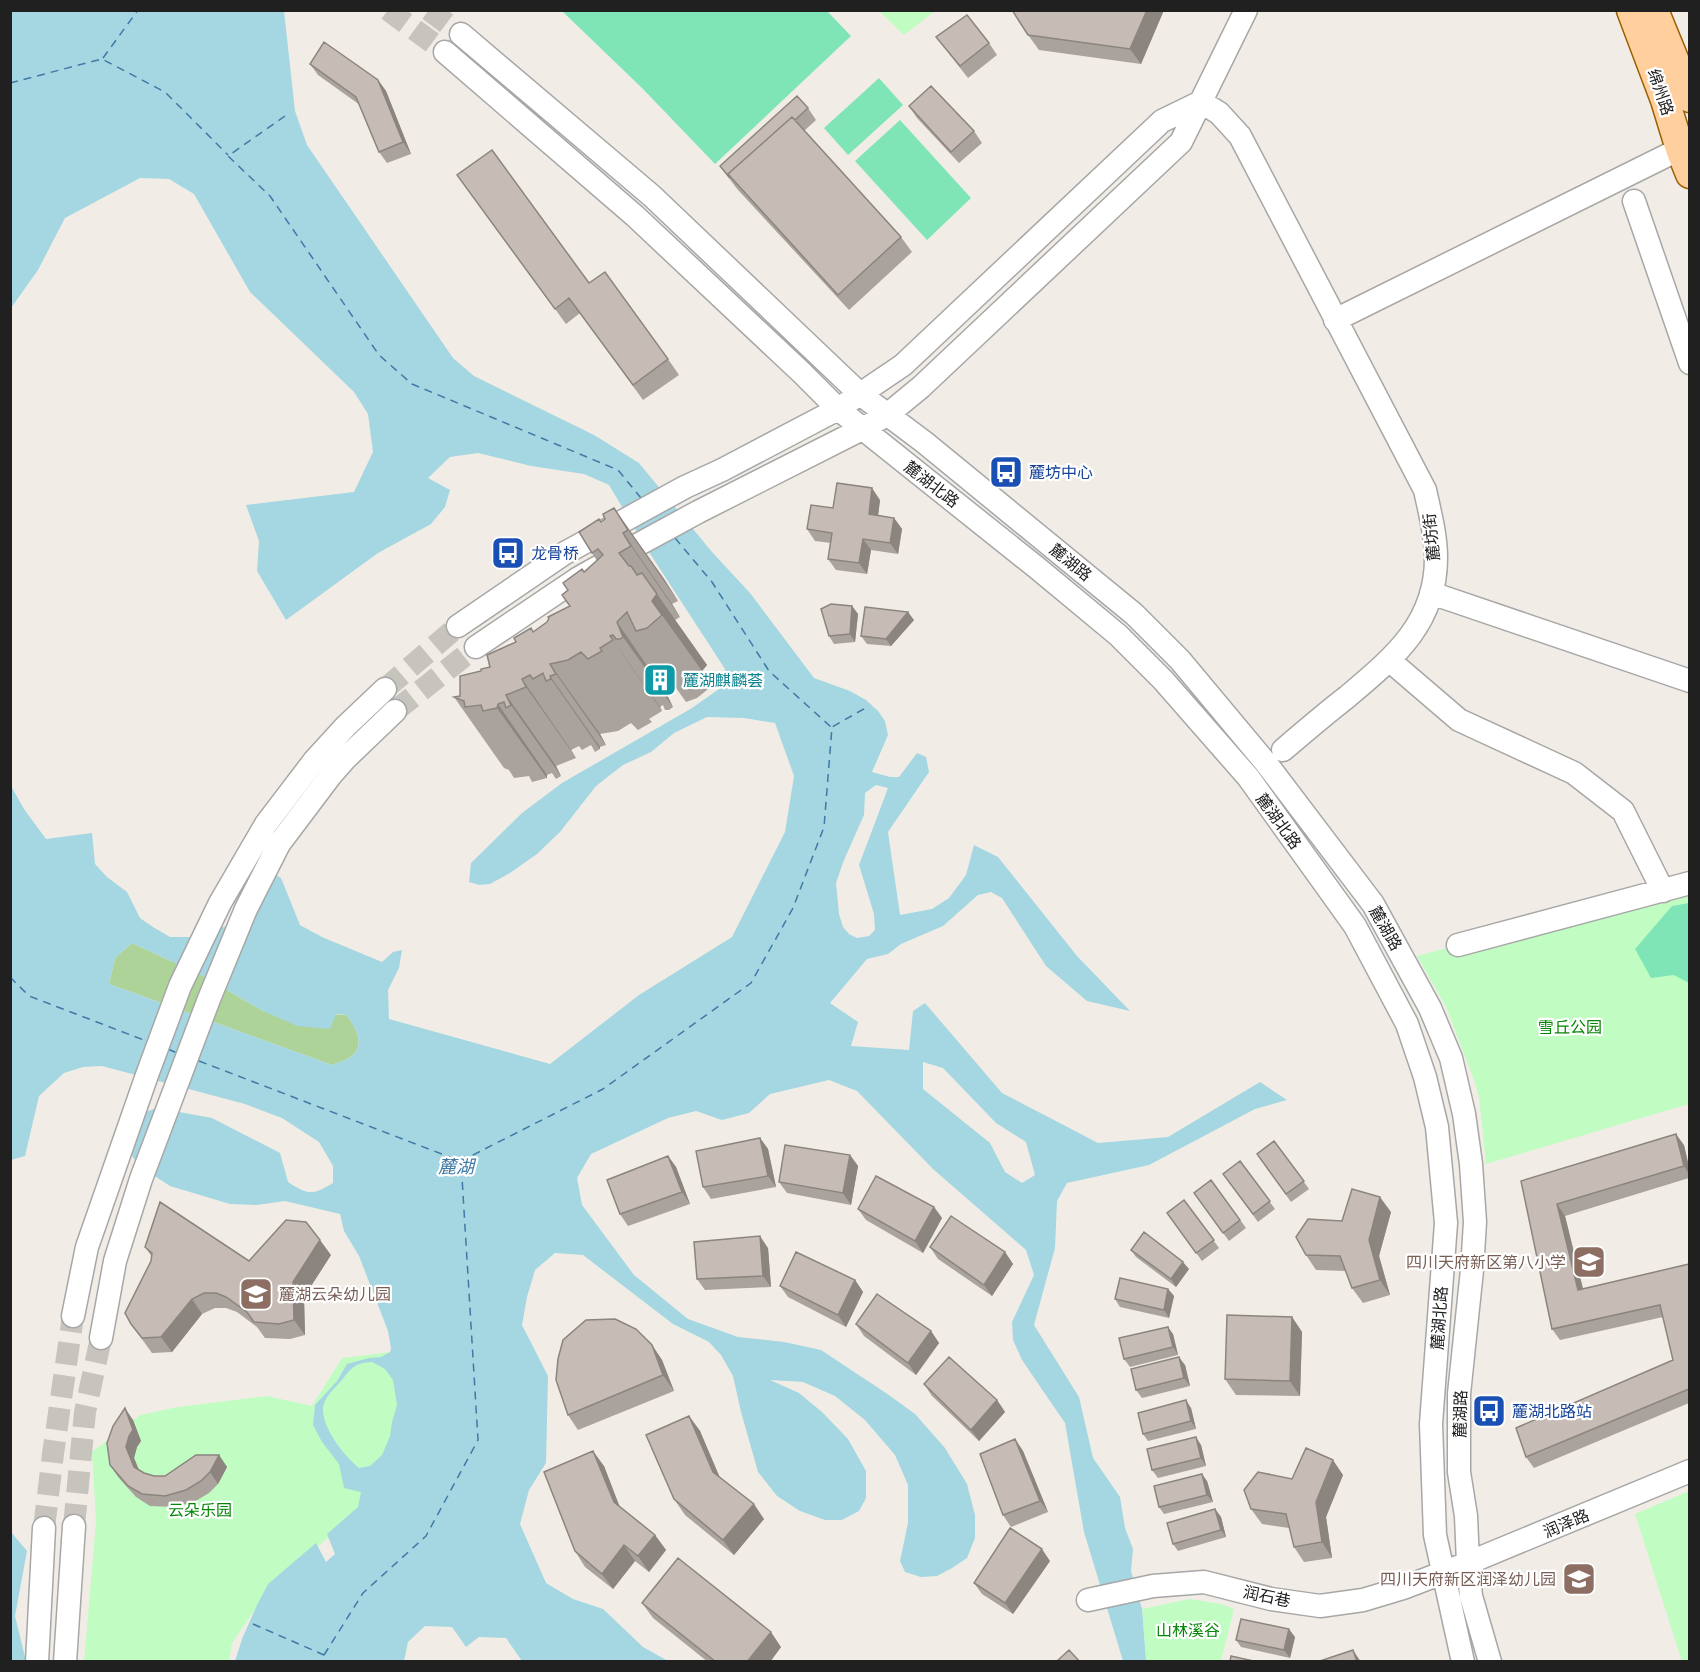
<svg xmlns="http://www.w3.org/2000/svg" width="1700" height="1672" viewBox="0 0 1700 1672" font-family="'Asap Condensed','Noto Sans SC',sans-serif">
	<style>
		.forest { fill: #add398 }
		.park { fill: #c1fdc2 }
		.pitch { fill: #7fe5b7 }
		.water { fill: #a4d7e1; fill-rule: evenodd }
		.lines { fill: none; stroke-linecap: round; stroke-linejoin: round }
		.ferry { stroke: #4079a6; stroke-width: 1.5; stroke-dasharray: 8 6; stroke-linecap: butt }
		.minor-tunnel { stroke: #c7c4be; stroke-width: 22; stroke-dasharray: 22 11; stroke-linecap: butt }
		.minor-casing { stroke: #a7a7a7; stroke-width: 25 }
		.major-casing { stroke: #9c5f00; stroke-width: 31 }
		.minor { stroke: #fff; stroke-width: 22 }
		.major { stroke: #ffcf9d; stroke-width: 28 }
		.wall { fill: #aaa29c }
		.shaded-wall { fill: #8b847f }
		.building { fill: #c6bcb5; stroke: #8b847f; stroke-width: 1.5 }
		.labels { text-anchor: middle; dominant-baseline: central; stroke-width: 4.5; stroke-linejoin: round; paint-order: stroke }
		.street-label { font-size: 16px; fill: #202020; stroke: #fff }
		.transit-label { font-size: 16px; fill: #164399; stroke: #fff; text-anchor: start }
		.culture-label { font-size: 16px; fill: #0d838f; stroke: #fff; text-anchor: start }
		.park-label { font-size: 16px; fill: #058707; stroke: #fff }
		.education-label { font-size: 16px; fill: #785e54; stroke: #fff; text-anchor: end }
		.water-label { font-size: 18px; font-style: italic; fill: #4079a6; stroke: #fff }
	</style>
	<rect width="100%" height="100%" fill="#f1ede6"/>
	<path class="forest" d="M132,943L201,975L263,1011L347,1015C354,1026 365,1042 354,1054C349,1060 339,1062 332,1065L109,984L115,958Z"/>
	<path class="park" d="M879,11H935L904,35Z
		M1689,883V1104L1486,1164L1479,1097L1474,1080L1446,1007L1417,956Z
		M390,1352L405,1393L392,1461L361,1510L271,1586L232,1643L229,1661L84,1662L96,1521L92,1452L140,1415L178,1407L267,1396L312,1406L342,1358Z
		M1689,1491L1690,1661L1682,1662L1635,1514Z
		M1189,1599L1221,1604L1234,1609L1221,1661H1146L1142,1609Z"/>
	<path class="pitch" d="M562,11H827L851,36L715,164L642,88Z
		M879,78L903,105L848,155L824,128Z
		M900,120L971,198L927,240L855,161Z
		M1689,903V983L1674,975L1651,978L1635,949L1672,906Z"/>
	<path class="water" d="M11,11H284L295,111L307,145L453,358L474,376L594,435L639,463L712,552L750,593L814,678L850,691L866,700L878,711L885,721L888,735L872,772L890,777H899L917,753L926,757L929,772L888,832L900,915L932,909L949,898L966,875L974,845L998,857L1077,956L1130,1011L1087,1001L1046,966L1002,898L991,892L978,895L943,926L901,944L888,954L867,959L830,1003L858,1022L851,1046L909,1050L913,1011L925,1003L1002,1093L1098,1143L1168,1137L1260,1082L1287,1100L1255,1109L1149,1165L1067,1183L1057,1201L1055,1248L1034,1325L1079,1397L1093,1458L1120,1497L1125,1528L1133,1549L1131,1571L1142,1609L1146,1661H1123L1084,1532L1065,1423L1022,1360L1013,1340L1012,1322L1034,1275L1026,1250L933,1169L857,1091L829,1080L770,1094L749,1113L722,1120L696,1111L668,1118L591,1154L577,1178L582,1205L634,1275L688,1319L738,1337L784,1342L821,1350L886,1393L915,1414L945,1448L967,1484L975,1515V1538L967,1558L952,1568L937,1576L921,1577L905,1572L900,1561L908,1523V1485L895,1455L865,1420L835,1396L803,1382L770,1380L799,1393L822,1412L848,1439L866,1471V1498L859,1511L842,1520H825L800,1511L777,1496L758,1472L741,1412L733,1376L721,1355L709,1342L673,1324L583,1255L555,1253L535,1270L527,1297L522,1325L548,1376L546,1463L529,1490L520,1524L546,1583L573,1599L603,1609L643,1647L668,1661H522L506,1638L479,1637L466,1647L452,1627L425,1626L408,1642L404,1661H235L242,1639L257,1605L268,1584L316,1543L326,1562L335,1554L327,1534L358,1507L361,1492L344,1488L339,1464L322,1442L313,1425L315,1405L337,1381L347,1364L369,1358L381,1357L390,1352L391,1348L388,1331L359,1256L344,1231L340,1214L285,1201L257,1205L230,1204L170,1186L150,1173L134,1159L123,1140L139,1114L157,1108L212,1118L280,1153L288,1182C309,1195 311,1196 333,1183V1166L319,1142L282,1118L245,1104L102,1066L83,1067L64,1073L39,1096L25,1156L11,1160V786L24,809L46,839L92,833L95,864L107,877L127,892L140,918L153,927L170,937H192L249,919L273,873L281,878L300,925L322,937L382,962L393,952L402,950L399,968L388,990L389,1019L550,1064L639,995L732,937L785,832L794,776L775,723L744,718L707,717L674,733L651,752L623,765L596,786L560,832L537,854L510,873L490,884L479,885L469,882L471,863L522,813L562,783L692,708L719,689L725,669L649,552L609,485L584,474L531,466L478,453L450,457L428,478L450,490L445,507L431,524L378,553L286,620L257,571L259,541L246,505L354,492L373,452L368,414L354,392L250,292L194,194L169,179L140,178L65,218L38,270L11,308ZM876,785L888,788L859,865L874,914L875,930L869,936L857,938L849,934L843,927L839,914L836,883L844,860L864,815L865,793ZM132,943L201,975L263,1011L297,1026L330,1029L336,1014L347,1015C354,1026 365,1042 354,1054C349,1060 339,1062 332,1065L109,984L115,958ZM923,1062L943,1068L996,1123L1026,1142L1035,1175L1022,1183L1005,1172L990,1143L923,1089ZM372,1362L385,1369L393,1380L397,1405L392,1422L390,1436L382,1455L370,1466L359,1468C344,1456 322,1428 323,1408C324,1397 335,1388 342,1380C352,1367 355,1363 372,1362Z
		M11,1532L27,1551L15,1616L26,1661H11Z"/>
	<g class="lines">
		<path class="ferry" d="M103,58L138,10
			M10,83L102,59L165,92L228,155
			M285,116L228,156L270,196L379,355L412,384L618,470L641,498
			M675,538L712,582L769,671L831,727
			M10,977L29,996L149,1042
			M168,1049L177,1053
			M199,1061L460,1161
			M253,1624L324,1655L320,1662
			M324,1655L363,1593L426,1536L478,1440L461,1161L603,1089L751,983L793,908L824,827L832,727L869,706"/>
		<path class="minor-tunnel" d="M388,10L445,52
			M429,10L461,34
			M385,689L458,626
			M395,711L476,647
			M74,1526L85,1412L101,1338
			M44,1528L53,1454L73,1316"/>
		<defs>
			<path id="minor" d="M461,34L652,196L860,394L924,442L1134,614L1180,660L1266,763L1373,904L1430,1008L1451,1058L1464,1114L1471,1164L1475,1222L1472,1270L1459,1394V1472L1466,1516L1468,1563L1471,1596L1490,1662
				M445,52L635,216L801,372L838,409L1036,567L1118,635L1163,680L1248,777L1355,926L1407,1024L1425,1077L1437,1127L1446,1223L1431,1424L1435,1535L1463,1662
				M1201,102L1219,113L1240,136L1425,490C1430,513 1436,535 1436,558C1436,624 1393,658 1347,697C1325,714 1304,732 1283,750
				M1634,201L1690,363
				M1335,320L1690,144
				M1431,593L1690,681
				M458,626L565,553L685,487L722,470L838,409L903,365L1162,121L1201,102
				M476,647L577,579L630,549L698,512L862,429L887,415L921,387L1181,142L1246,10
				M1389,660L1459,720L1574,773L1623,811L1663,891
				M1458,945L1690,883
				M73,1316L87,1247L147,1075L180,986L220,903L266,824L314,761L346,726L385,689
				M101,1338L115,1261L141,1179L209,999L246,909L279,844L331,775L345,759L395,711
				M1088,1600L1153,1586L1204,1582L1271,1599L1320,1606L1363,1600L1403,1588L1468,1563L1690,1471
				M37,1662L44,1528
				M65,1662L74,1526"/>
			<path id="major" d="M1631,10L1665,100L1680,149L1690,174
				M1654,10L1690,98"/>
		</defs>
		<use href="#minor" class="minor-casing"/>
		<use href="#major" class="major-casing"/>
		<use href="#minor" class="minor"/>
		<use href="#major" class="major"/>
	</g>
	<path class="wall" d="M1164,10L1141,64L1039,50L1028,35Z
		M936,37L989,43L997,55L968,78Z
		M310,64L378,80L386,91L411,154L387,163L379,152L360,105L318,75Z
		M909,106L974,131L982,143L959,163L917,118Z
		M808,108L816,120L804,131L901,237L912,252L849,310L738,190L728,177L720,166Z
		M468,190L668,359L679,375L643,400L580,313L566,324Z
		M880,500L878,515L894,518L902,529L898,554L871,550L867,574L836,570L828,559L831,543L815,541L807,529L833,508Z
		M614,508L664,579L678,601L672,604L680,617L675,620L707,665L702,671L712,686L697,698L686,702L674,685L666,693L673,707L669,710H665L663,705L660,707L662,711L649,719L652,722L638,730L631,723L618,731L600,734L606,745L600,747V749L595,752L591,745L582,750L579,746L571,750L576,758L556,766L561,776L556,779L552,773L547,775V778L532,782L529,776L514,778L509,770L504,768L454,697L460,696L481,671L490,667L516,642L533,632L570,606L568,590L584,572L597,561L592,553L601,522L605,519Z
		M852,606L858,614L855,642L834,644L829,636Z
		M914,620L891,646L867,644L861,636Z
		M760,1138L768,1149L776,1187L711,1199L703,1187Z
		M1274,1141L1309,1189L1291,1202L1257,1154Z
		M1684,1145L1689,1167V1178L1565,1216L1583,1289L1689,1264V1403L1534,1468L1526,1457L1673,1360L1663,1317L1560,1340L1552,1329L1521,1181Z
		M850,1155L858,1166L851,1205L787,1193L779,1182Z
		M668,1156L676,1167L690,1204L628,1226L620,1214Z
		M1240,1161L1275,1209L1258,1222L1223,1174Z
		M1211,1180L1246,1228L1229,1241L1194,1193Z
		M1184,1200L1219,1248L1202,1261L1167,1213Z
		M934,1207L942,1218L923,1253L866,1220L858,1209Z
		M1391,1212L1379,1256L1390,1295L1363,1303L1352,1288L1346,1271L1316,1270L1306,1255L1342,1221Z
		M145,1247L249,1261L331,1255L304,1297L305,1335L290,1339L265,1338L257,1327L237,1312L226,1308H215L202,1314L172,1352L152,1353L131,1324L151,1261L152,1257Z
		M930,1247L1005,1252L1013,1264L992,1296L938,1259Z
		M768,1248L771,1287L705,1290L697,1279Z
		M1131,1250L1189,1269L1176,1287L1136,1257Z
		M855,1280L863,1292L846,1327L788,1297L780,1286Z
		M1168,1289L1174,1296L1169,1318L1120,1307L1115,1299Z
		M1292,1317L1302,1332L1300,1396L1236,1395L1225,1379Z
		M856,1324L931,1331L939,1343L916,1375L864,1336Z
		M1173,1334L1178,1355L1130,1367L1124,1359Z
		M652,1345L662,1360L674,1391L578,1430L568,1415Z
		M1185,1365L1190,1386L1142,1398L1136,1390Z
		M924,1384L997,1400L1005,1412L979,1441L932,1396Z
		M1191,1408L1196,1429L1148,1441L1143,1434Z
		M689,1416L700,1431L719,1477L764,1519L734,1555L685,1515L674,1499Z
		M133,1420L141,1441L137,1447L134,1458L139,1470L144,1473L154,1476H165L219,1455L227,1467L218,1484L209,1493L194,1502L173,1507L150,1506L136,1497L118,1477L110,1465Z
		M1015,1439L1023,1451L1048,1512L1011,1527L1003,1515Z
		M1201,1445L1206,1466L1158,1478L1152,1470Z
		M604,1466L620,1508L655,1535L666,1550L649,1572L635,1561L613,1589L585,1567L575,1551Z
		M1343,1475L1326,1517L1332,1558L1304,1562L1294,1547L1289,1528L1262,1524L1251,1509L1292,1479Z
		M1207,1481L1213,1502L1164,1514L1159,1507Z
		M1215,1509L1221,1517L1226,1537L1178,1551L1173,1544Z
		M1050,1561L1013,1614L982,1594L974,1583Z
		M642,1603L781,1647L770,1662H708L653,1618Z
		M1295,1637L1290,1658L1241,1647L1236,1640Z"/>
	<path class="shaded-wall" d="M1147,10H1164L1141,64L1130,49Z
		M378,80L386,91L411,154L403,142Z
		M872,488L880,500L877,525L869,514Z
		M614,508L664,579L678,601L628,530Z
		M894,518L902,529L898,554L890,543Z
		M623,533L672,604L680,617L631,546Z
		M863,539L871,550L867,574L859,563Z
		M631,566L654,598L657,594L707,665L702,671L652,601Z
		M852,606L858,614L855,642L850,634Z
		M908,612L914,620L891,646L886,639Z
		M617,622L666,693L673,707L623,637Z
		M610,636L660,707L662,711Z
		M550,664L600,734L606,745L556,674Z
		M550,676L600,747V749L551,679Z
		M522,679L571,750L576,758L526,687Z
		M506,695L556,766L561,776L511,705Z
		M498,704L547,775V778L497,708Z
		M1676,1134L1684,1145L1689,1167V1174L1684,1166Z
		M760,1138L768,1149L776,1187L768,1176Z
		M850,1155L858,1166L851,1205L843,1193Z
		M668,1156L676,1167L690,1204L682,1192Z
		M1380,1197L1391,1212L1379,1256L1390,1295L1380,1280L1369,1240Z
		M1557,1204L1565,1216L1586,1301L1578,1290Z
		M934,1207L942,1218L923,1253L915,1241Z
		M760,1236L768,1248L771,1287L763,1276Z
		M320,1240L331,1255L304,1297L305,1335L294,1320L293,1282Z
		M1005,1252L1013,1264L992,1296L984,1285Z
		M1183,1262L1189,1269L1176,1287L1171,1279Z
		M855,1280L863,1292L846,1327L838,1315Z
		M1168,1289L1174,1296L1169,1318L1164,1310Z
		M192,1299L202,1314L172,1352L161,1337Z
		M1292,1317L1302,1332L1300,1396L1290,1381Z
		M1168,1327L1173,1334L1178,1355L1173,1347Z
		M931,1331L939,1343L916,1375L908,1363Z
		M652,1345L662,1360L674,1391L663,1375Z
		M1179,1357L1185,1365L1190,1386L1184,1378Z
		M997,1400L1005,1412L979,1441L971,1430Z
		M1186,1400L1191,1408L1196,1429L1191,1421Z
		M125,1408L133,1420L141,1441L137,1447L134,1458L142,1478L134,1467L126,1447Z
		M689,1416L700,1431L724,1487L713,1472Z
		M1196,1437L1201,1445L1206,1466L1201,1458Z
		M1015,1439L1023,1451L1048,1512L1040,1501Z
		M593,1451L604,1466L624,1518L614,1502Z
		M219,1455L227,1467L218,1484L210,1472Z
		M1333,1460L1343,1475L1326,1517L1332,1558L1322,1542L1316,1502Z
		M1202,1474L1207,1481L1213,1502L1207,1495Z
		M754,1504L764,1519L734,1555L723,1540Z
		M1215,1509L1221,1517L1226,1537L1221,1530Z
		M655,1535L666,1550L649,1572L638,1556Z
		M624,1545L635,1561L613,1589L602,1574Z
		M1042,1549L1050,1561L1013,1614L1005,1603Z
		M1289,1629L1295,1637L1290,1658L1284,1650Z
		M771,1632L781,1647L770,1662H747Z
		M1353,1650L1361,1662H1357Z"/>
	<path class="building" d="M1012,10H1147L1130,49L1028,35Z
		M967,15L989,43L960,66L936,37Z
		M324,42L378,80L403,142L379,152L356,97L310,64Z
		M931,86L974,131L951,152L909,106Z
		M797,96L808,108L795,120L792,117L728,174L730,178L720,166Z
		M792,117L901,237L838,295L728,174Z
		M492,150L589,283L605,272L668,359L633,385L569,298L555,309L457,175Z
		M837,483L872,488L869,514L894,518L890,543L863,539L859,563L828,559L832,533L807,529L811,505L833,508Z
		M614,508L628,530L623,533L631,546L619,553L629,566H631L637,575L642,573L657,594L652,601L662,615L647,628L636,631L627,612L617,622L623,637L620,639H616L613,635L610,636L613,640L600,648L602,651L588,659L581,652L568,660L550,664L556,674L550,676L551,679L546,681L543,673L533,679L530,675L522,679L526,687L506,695L511,705L506,708L504,702L498,704L497,708L483,711L481,705L465,707L464,701L454,697L460,696V676L481,671V669L490,667L487,655L516,642L514,638L531,628L533,632L547,622L549,618L548,617L570,606L562,595L568,590L563,583L582,569L584,572L603,555L598,549L592,553L579,532L599,519L601,522L605,519L603,514Z
		M831,604L852,606L850,634L829,636L821,609Z
		M865,607L908,612L886,639L861,636Z
		M1676,1134L1684,1166L1557,1204L1578,1290L1689,1264V1389L1526,1457L1516,1428L1673,1360L1660,1305L1552,1329L1521,1181Z
		M760,1138L768,1176L703,1187L696,1151Z
		M1274,1141L1304,1181L1286,1194L1257,1154Z
		M785,1145L850,1155L843,1193L779,1182Z
		M668,1156L682,1192L620,1214L607,1180Z
		M1240,1161L1270,1201L1253,1214L1223,1174Z
		M876,1176L934,1207L915,1241L858,1209Z
		M1211,1180L1240,1220L1223,1233L1194,1193Z
		M1352,1189L1380,1197L1369,1240L1380,1280L1352,1288L1340,1256L1306,1255L1296,1237L1308,1219L1342,1221Z
		M1184,1200L1214,1240L1196,1253L1167,1213Z
		M160,1202L249,1261L286,1220L306,1222L320,1240L293,1282L294,1320L279,1324L254,1322L247,1312L226,1297L216,1293H204L192,1299L161,1337L142,1338L131,1324L125,1313L151,1261L152,1253L145,1247Z
		M951,1216L1005,1252L984,1285L930,1247Z
		M1144,1232L1183,1262L1171,1279L1131,1250Z
		M760,1236L763,1276L697,1279L694,1242Z
		M796,1252L855,1280L838,1315L780,1286Z
		M1120,1278L1168,1289L1164,1310L1115,1299Z
		M877,1294L931,1331L908,1363L856,1324Z
		M1227,1315L1292,1317L1290,1381L1225,1379Z
		M615,1319L636,1329L652,1345L663,1375L568,1415L556,1380L558,1359L563,1340L586,1320Z
		M1168,1327L1173,1347L1124,1359L1119,1338Z
		M949,1357L997,1400L971,1430L924,1384Z
		M1179,1357L1184,1378L1136,1390L1131,1369Z
		M1186,1400L1191,1421L1143,1434L1138,1413Z
		M125,1408L133,1430L129,1436L126,1447L134,1467L144,1473L154,1476H165L196,1455H219L210,1472L201,1481L186,1490L165,1496L142,1494L128,1486L110,1465L107,1443L113,1426Z
		M689,1416L713,1472L754,1504L723,1540L674,1499L646,1435Z
		M1196,1437L1201,1458L1152,1470L1147,1449Z
		M1015,1439L1040,1501L1003,1515L980,1454Z
		M1306,1448L1333,1460L1316,1502L1322,1542L1294,1547L1286,1514L1251,1509L1244,1490L1258,1472L1292,1479Z
		M593,1451L614,1502L655,1535L638,1556L624,1545L602,1574L575,1551L544,1472Z
		M1202,1474L1207,1495L1159,1507L1154,1486Z
		M1215,1509L1221,1530L1173,1544L1167,1523Z
		M1010,1528L1042,1549L1005,1603L974,1583Z
		M678,1558L771,1632L747,1662H716L642,1603Z
		M1241,1619L1289,1629L1284,1650L1236,1640Z
		M1069,1650L1080,1662H1056Z
		M1353,1650L1357,1662L1320,1661Z
		M1231,1656L1258,1662H1230Z"/>
	<defs>
		<symbol id="bus-square" viewBox="-11 -11 22 22"><rect x="-9" y="-9" width="18" height="18" rx="4" fill="#1a4fb4" stroke="#fff"/><path d="M-5-6H5V4H4V6H2V4H-2V6H-4V4H-5ZM-3.5-4V0h7V-4ZM-3.5 1.2v1.5H-2V1.2ZM2 1.2v1.5H3.5V1.2Z" fill="#fff"/></symbol>
		<symbol id="building-square" viewBox="-11 -11 22 22"><rect x="-9" y="-9" width="18" height="18" rx="4" fill="#0f9aa8" stroke="#fff"/><path d="M-4-6H4V6H1V3H-1V6H-4ZM-2.5-4.3h1.7v1.8h-1.7ZM.8-4.3h1.7v1.8H.8ZM-2.5-1h1.7V.8h-1.7ZM.8-1h1.7V.8H.8Z" fill="#fff"/></symbol>
		<symbol id="school-square" viewBox="-11 -11 22 22"><rect x="-9" y="-9" width="18" height="18" rx="4" fill="#8d6e63" stroke="#fff"/><path d="M0-5L7-2L0 1L-7-2ZM-4 1L0 2.5L4 1V4Q0 6-4 4Z" fill="#fff"/></symbol>
	</defs>
	<g fill-rule="evenodd">
		<use href="#bus-square" x="987" y="453" width="38" height="38"/>
		<use href="#bus-square" x="489" y="534" width="38" height="38"/>
		<use href="#building-square" x="641" y="661" width="38" height="38"/>
		<use href="#school-square" x="1570" y="1243" width="38" height="38"/>
		<use href="#school-square" x="237" y="1275" width="38" height="38"/>
		<use href="#bus-square" x="1470" y="1392" width="38" height="38"/>
		<use href="#school-square" x="1560" y="1560" width="38" height="38"/>
	</g>
	<g class="labels">
		<g class="street-label">
			<text transform="translate(1661 92) rotate(71)">绵州路</text>
			<text transform="translate(932 484) rotate(38)">麓湖北路</text>
			<text transform="translate(1431 537) rotate(-96)">麓坊街</text>
			<text transform="translate(1071 562) rotate(39)">麓湖路</text>
			<text transform="translate(1279 821) rotate(54)">麓湖北路</text>
			<text transform="translate(1386 928) rotate(60)">麓湖路</text>
			<text transform="translate(1439 1318) rotate(-86)">麓湖北路</text>
			<text transform="translate(1460 1414) rotate(-89)">麓湖路</text>
			<text transform="translate(1566 1523) rotate(-23)">润泽路</text>
			<text transform="translate(1267 1596) rotate(12)">润石巷</text>
		</g>
		<g class="transit-label">
			<text x="1029" y="472">麓坊中心</text>
			<text x="531" y="553">龙骨桥</text>
			<text x="1512" y="1411">麓湖北路站</text>
		</g>
		<g class="culture-label">
			<text x="683" y="680">麓湖麒麟荟</text>
		</g>
		<g class="park-label">
			<text x="1570" y="1027">雪丘公园</text>
			<text x="200" y="1510">云朵乐园</text>
			<text x="1188" y="1630">山林溪谷</text>
		</g>
		<g class="education-label">
			<text x="1566" y="1262">四川天府新区第八小学</text>
			<text x="279" y="1294" text-anchor="start">麓湖云朵幼儿园</text>
			<text x="1556" y="1579">四川天府新区润泽幼儿园</text>
		</g>
		<g class="water-label">
			<text x="456" y="1166">麓湖</text>
		</g>
	</g>
	<rect width="1700" height="1672" fill="none" stroke="#202020" stroke-width="24"/>
</svg>
